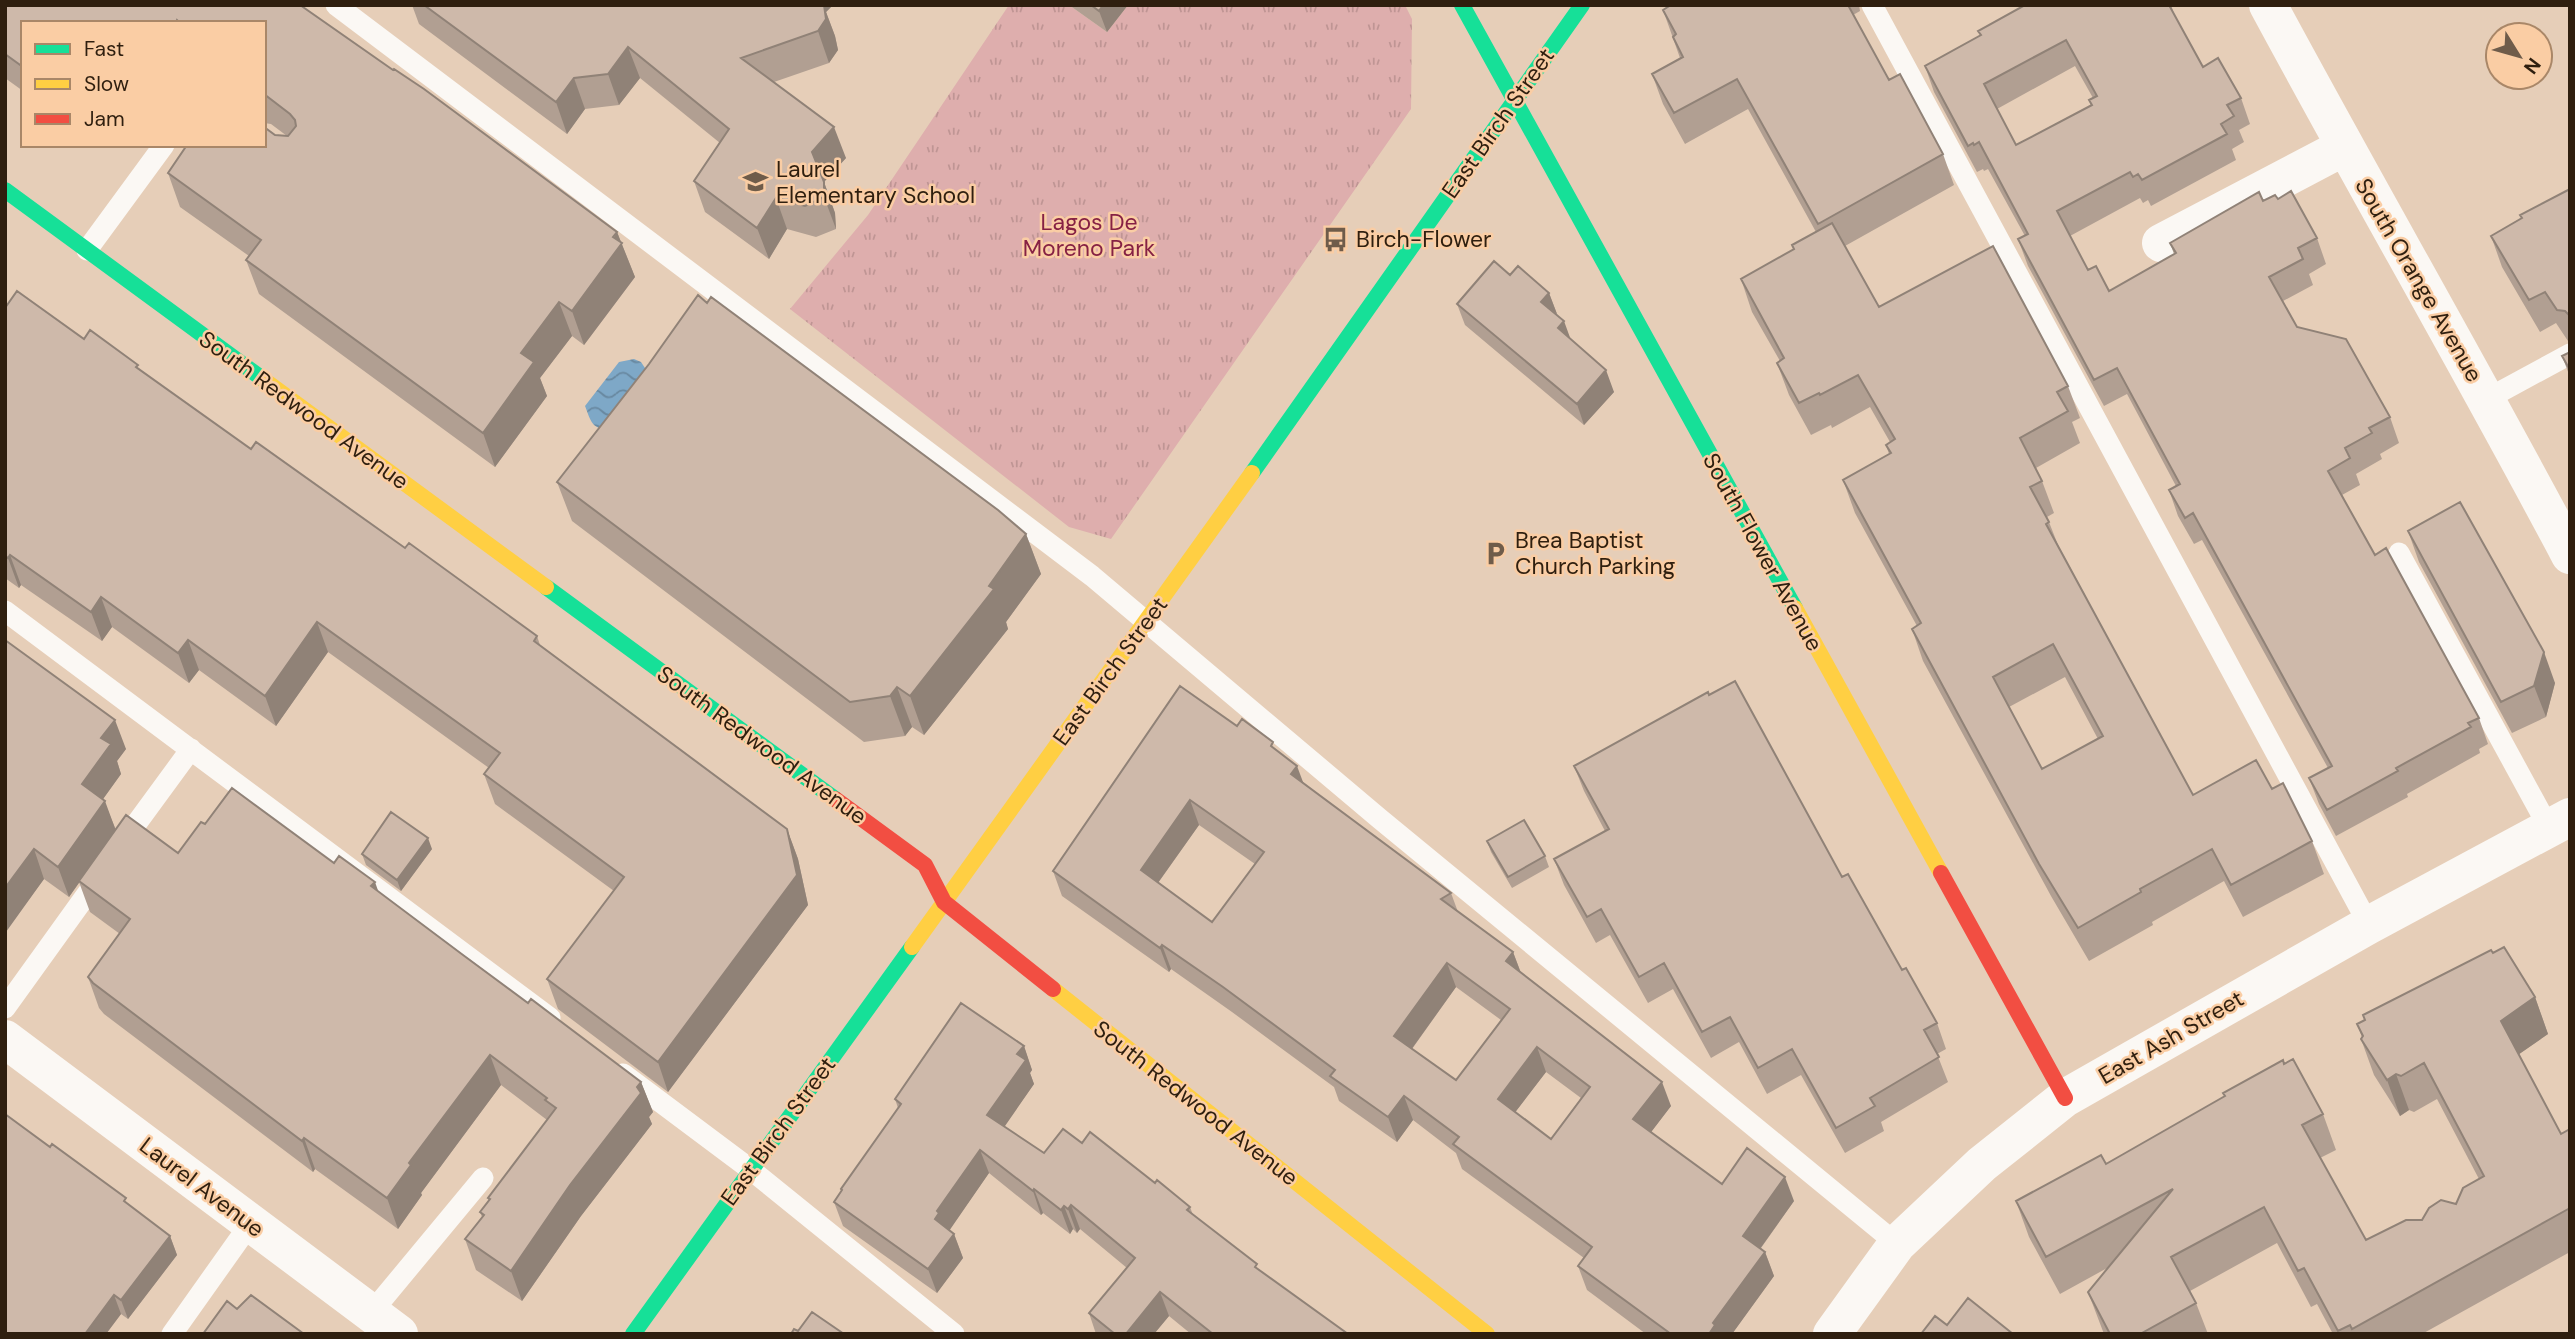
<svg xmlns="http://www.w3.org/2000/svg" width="2575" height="1339" viewBox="0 0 2575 1339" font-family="'DM Sans',sans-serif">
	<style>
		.park { fill: url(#park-tufts) }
		.water { fill: url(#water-waves) }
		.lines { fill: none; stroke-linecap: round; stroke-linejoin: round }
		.lane { stroke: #fbf8f4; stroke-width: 21 }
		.street { stroke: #fbf8f4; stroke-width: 38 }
		.fast { stroke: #16e098; stroke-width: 16 }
		.slow { stroke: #ffcf43; stroke-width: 16 }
		.jam { stroke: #f24e42; stroke-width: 16 }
		.wall { fill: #b19f92; fill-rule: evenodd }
		.shaded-wall { fill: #908277 }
		.building { fill: #ceb9aa; stroke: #908277; stroke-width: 2; fill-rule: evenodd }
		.labels { text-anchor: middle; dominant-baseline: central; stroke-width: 5; stroke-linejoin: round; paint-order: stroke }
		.street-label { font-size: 23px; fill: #2f1f0f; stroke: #facda4 }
		.poi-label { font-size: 23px; fill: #2f1f0f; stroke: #facda4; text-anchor: start }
		.park-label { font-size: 23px; fill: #862144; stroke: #facda4 }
	</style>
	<defs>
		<pattern id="park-tufts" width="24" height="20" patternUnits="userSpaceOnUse" patternTransform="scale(1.75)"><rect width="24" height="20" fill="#deaead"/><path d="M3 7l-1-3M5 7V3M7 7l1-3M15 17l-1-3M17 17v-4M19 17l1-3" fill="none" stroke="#bf9594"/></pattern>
		<pattern id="water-waves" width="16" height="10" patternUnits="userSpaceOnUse" patternTransform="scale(1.75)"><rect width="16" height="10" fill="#7ea8c7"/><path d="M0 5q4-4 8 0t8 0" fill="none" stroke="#6888a0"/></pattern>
	</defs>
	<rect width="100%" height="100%" fill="#e6ceb8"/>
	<path class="park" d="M1009,5H1069L1107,32L1128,5H1405L1412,19L1411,109L1111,539L1069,527L790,309L868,215Z"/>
	<path class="water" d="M634,359L641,362L647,371L606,429C591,429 590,418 585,406L619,362Z"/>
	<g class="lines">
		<path class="lane" d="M336,5L1092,576L1380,819L1897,1244
			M1872,5L2369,925
			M87,250L164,145
			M2487,399L2570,354
			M2399,553L2549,828
			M5,611L550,1018
			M120,846L191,749
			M5,1008L100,876
			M623,1074L750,1169L954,1334
			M371,1313L483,1178
			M172,1334L250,1224"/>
		<path class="street" d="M2268,5C2367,189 2472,370 2570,555
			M2161,243L2344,147
			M5,1039L399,1334
			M1832,1334L1897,1244L1982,1164L2065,1098L2369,925L2570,817"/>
		<path class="fast" d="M1462,5L1795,608
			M5,190L264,380
			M1252,473L1582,5
			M546,587L835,799
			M633,1334L912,947"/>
		<path class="slow" d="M264,380L546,587
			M1795,608L1941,873
			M912,947L1252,473
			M1053,989L1487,1334"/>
		<path class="jam" d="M835,799L925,865L944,902L1053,989
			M1941,873L2065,1098"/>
	</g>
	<path class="wall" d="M5,5H300L617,232L635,277L584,345L572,336L540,378L547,396L495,467L259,294L246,260L249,256L180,207L168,173L275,135L287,136L271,124L264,123V23H23V91L5,78Z
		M412,5H833L826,12L835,36L838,50L829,63L774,82L846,158L824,182L835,213L836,229L816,237L787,229L769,259L705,212L694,181L720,143L640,78L619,105L585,109L567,134L419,24Z
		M1069,5H1128L1107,32Z
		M1671,5H1859L1860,11L1853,15L1889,80L1943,154L1954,185L1845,246L1879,307L2068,386L2080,418L2072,422L2080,443L2036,468L2042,481L2054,513L2047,517L2058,545L2193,795L2272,789L2312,841L2324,874L2243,917L2224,881L2152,922L2153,925L2089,961L2051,896L1923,661L1912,629L1917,626L1855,513L1843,480L1889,454L1886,445L1890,442L1870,407L1832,428L1831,425L1811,435L1789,395L1777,363L1780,361L1752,312L1741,279L1794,249L1792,245L1816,232L1748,109L1685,144L1663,104L1652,74L1680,58L1663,10ZM2065,677L2098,739L2042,769L2009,707Z
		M2025,5H2171L2175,17L2203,67L2241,98L2250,124L2239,130L2244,142L2232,149L2236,160L2151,206L2148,200L2143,203L2140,198L2070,236L2088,270L2109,291L2174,254L2170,243L2263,201L2278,199L2317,238L2326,264L2309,274L2313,285L2283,301L2297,327L2390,417L2399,443L2380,454L2382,459L2356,474L2360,485L2342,495L2375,555L2479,718L2488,744L2479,749L2480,753L2407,794L2408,797L2336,836L2319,804L2309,778L2328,768L2202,540L2194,544L2178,516L2169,490L2176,486L2127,394L2104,406L2028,266L2018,239L2025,236L1988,169L1984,171L1983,169L1977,172L1934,92L1925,66L1980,36L1978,31ZM2075,66L2093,98L2089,100L2091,106L2016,145L1997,109Z
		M2570,189V342L2568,341L2556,323L2540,332L2502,267L2491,236Z
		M1510,275L1549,293L1557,314L1570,339L1614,392L1584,425L1465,325L1457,304Z
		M5,308L84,339L140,370L251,449L405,548L537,636L540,645L787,829L798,859L808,905L668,1092L558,1009L547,979L614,891L495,804L484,774L489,768L328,652L276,726L199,670L189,683L112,627L102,641L21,585L19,588L5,578Z
		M2570,352V377L2562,356Z
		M557,482L1026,534L1041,574L1006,622L1008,629L924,735L912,727L905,736L864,742L572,521Z
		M2408,531L2555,683L2546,717L2512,733L2419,562Z
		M5,639L126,749L117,761L121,774L103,799L116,830L178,853L205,824L334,863L378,891L528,1003L641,1082L653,1112L649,1117L652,1124L581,1216L522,1301L476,1270L465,1239L482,1217L480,1212L489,1201L488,1198L547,1120L501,1085L421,1193L422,1195L398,1229L315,1169L313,1172L104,1014L99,1008L88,977L120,934L90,912L79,882L69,897L44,879L5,931Z
		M1709,695L1842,877L1937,1023L1946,1049L1937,1054L1948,1082L1881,1122L1884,1131L1845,1153L1801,1075L1767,1094L1739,1042L1711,1058L1673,989L1648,1003L1610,935L1596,943L1564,885L1554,859L1605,831L1584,791L1574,766Z
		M1237,726L1277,751L1304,784L1451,893L1458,912L1513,952L1521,973L1671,1106L1651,1132L1722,1184L1794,1201L1761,1248L1765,1252L1774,1276L1732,1334H1646L1587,1290L1578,1266L1584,1258L1462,1169L1456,1153L1413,1120L1397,1142L1339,1101L1334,1087L1232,1012L1171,969L1169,972L1062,896L1053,871ZM1199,825L1255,864L1212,922L1158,883ZM1456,987L1501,1020L1456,1080L1412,1049ZM1546,1072L1581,1098L1551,1139L1515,1112Z
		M1487,841L1545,856L1549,867L1512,888L1491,852Z
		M432,849L401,891L366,865L362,854Z
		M2493,953L2535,997L2548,1034L2519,1054L2561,1134L2570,1129V1252L2422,1334H2333L2317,1304L2311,1307L2277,1243L2190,1291L2196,1303L2208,1334H2104L2088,1292L2109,1267L2060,1294L2029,1237L2016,1201L2106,1164L2284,1064L2323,1114L2336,1150L2320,1158L2366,1240L2422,1220L2456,1204L2479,1179L2437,1099L2414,1112L2409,1110L2400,1116L2374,1075L2361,1039L2362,1037L2357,1024L2365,1020L2363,1015Z
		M1024,1046L1032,1070L1030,1073L1034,1084L1004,1126L1044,1153L1082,1143L1155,1183L1190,1207L1193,1215L1259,1270L1348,1334H1191L1169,1316L1154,1334H1096L1089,1313L1127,1268L1080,1229L1077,1233L1073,1229L1070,1234L1043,1213L1041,1215L989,1173L949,1230L954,1234L963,1258L937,1293L843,1226L834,1202L842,1192L841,1189L898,1108L895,1099Z
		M128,1204L170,1236L177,1255L128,1319L121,1314L106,1334H5Z"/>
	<path class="shaded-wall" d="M814,5H833L826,12L835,36L838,50L829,63L818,31Z
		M1103,5H1128L1107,32L1099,11Z
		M628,47L640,78L619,105L608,74Z
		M574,78L585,109L567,134L556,102Z
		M834,127L846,158L824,182L835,213L836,229L824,197L812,152Z
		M776,198L787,229L769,259L757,228Z
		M617,232L635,277L584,345L572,311Z
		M1549,293L1557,314L1541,302Z
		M559,302L572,336L540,378L547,396L495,467L483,433L521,353Z
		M1564,321L1572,343L1558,328Z
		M1606,370L1614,392L1584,425L1577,404Z
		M1026,534L1041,574L1006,622L1008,629L924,735L910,696Z
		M10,555L21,585L19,588L8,558Z
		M101,597L112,627L102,641L91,612Z
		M317,622L328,652L276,726L265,696Z
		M188,640L199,670L189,683L178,653Z
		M2544,652L2555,683L2546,717L2534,686Z
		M897,687L912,727L905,736L890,696Z
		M115,720L126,749L117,761L121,774L93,813L82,784L101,738Z
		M1297,766L1306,790L1291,774Z
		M1190,800L1199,825L1150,894L1141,870Z
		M105,801L116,831L69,897L58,867Z
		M787,829L798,859L808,905L668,1092L658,1062Z
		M428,838L432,849L401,891L397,880Z
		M34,849L44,879L6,932L5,888Z
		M375,882L386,913L371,886Z
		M1162,945L1171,969L1169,972L1160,948Z
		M1513,952L1522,976L1506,961Z
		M1447,963L1456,987L1403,1061L1394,1036Z
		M2535,997L2548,1034L2515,1057L2501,1021Z
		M1024,1046L1032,1070L1030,1073L1034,1084L996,1139L987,1115L1017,1054Z
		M1537,1047L1546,1072L1507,1123L1498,1099Z
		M490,1055L501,1085L421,1193L422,1195L398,1229L387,1198L409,1163Z
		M2396,1074L2409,1110L2400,1116L2387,1080Z
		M641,1082L653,1112L649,1117L652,1124L581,1216L522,1301L511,1271Z
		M1662,1082L1671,1106L1642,1144L1633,1119Z
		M1404,1096L1413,1120L1397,1142L1388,1117Z
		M304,1138L315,1169L313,1172L302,1141Z
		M980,1150L989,1173L947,1234L935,1219L937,1211Z
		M1785,1177L1794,1201L1752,1260L1743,1236Z
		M1034,1189L1043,1213L1041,1215L1033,1191Z
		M1071,1205L1080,1229L1077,1233L1068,1209Z
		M1064,1206L1073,1229L1070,1234L1061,1210Z
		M954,1234L963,1258L937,1293L928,1269Z
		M170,1236L177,1255L128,1319L121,1300Z
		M1765,1252L1774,1276L1732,1334H1709L1713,1323Z
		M1160,1292L1169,1316L1154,1334H1126Z
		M114,1295L121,1314L106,1334H85Z"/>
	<path class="building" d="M5,5H300L393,70L394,69L424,89L617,232L613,237L622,243L572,311L559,302L521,353L534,362L483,433L246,260L261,240L168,173L187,145H264V127L275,135L288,136L296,126L295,120L290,114L264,94V23H180L177,20L176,23H23V67L5,54Z
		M424,5H824L826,19L818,31L741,58L834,127L812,152L824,182V197L805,206L776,198L757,228L694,181L729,129L628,47L608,74L574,78L556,102Z
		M1091,5H1103L1099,11Z
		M1671,5H1848L1889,80L1900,74L1943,154L1818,224L1737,79L1674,113L1652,74L1683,57L1673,37L1676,34L1663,10Z
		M2025,5H2169L2203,67L2218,58L2241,98L2227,105L2234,116L2221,124L2227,134L2142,180L2138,174L2133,177L2130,172L2057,211L2088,270L2096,266L2109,291L2176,253L2170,243L2259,192L2263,201L2275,195L2278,199L2291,191L2317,238L2298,248L2303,259L2269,277L2297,327L2346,339L2390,417L2369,428L2372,433L2345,448L2350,458L2328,471L2375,555L2386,548L2479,718L2468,723L2471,727L2396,768L2398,771L2327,810L2309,778L2332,766L2193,513L2185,518L2169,490L2180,484L2117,368L2094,380L2018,239L2028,234L1979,142L1974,145L1973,143L1968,146L1925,66L1981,35L1978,31ZM2066,40L2097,96L2089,100L2092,105L2016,145L1984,84Z
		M2570,189V316L2565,311L2557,310L2545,292L2529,300L2491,236L2522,218L2520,215Z
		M1832,223L1879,307L1993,246L2068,386L2057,392L2068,411L2020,438L2042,481L2030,487L2049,522L2046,524L2193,795L2256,760L2272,789L2283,783L2312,841L2231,885L2212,849L2140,889L2141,892L2078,928L2039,864L1912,629L1921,623L1843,480L1891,453L1886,445L1895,439L1858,375L1820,395L1819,393L1799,403L1777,363L1784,358L1741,279L1794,249L1792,245ZM2053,644L2103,736L2042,769L1993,677Z
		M1494,261L1510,275L1518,266L1549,293L1541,302L1564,321L1558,328L1606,370L1577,404L1457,304Z
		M17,291L84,339L90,330L138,365L136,367L251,449L256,442L405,548L409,543L537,636L534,641L787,829L797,875L658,1062L547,979L624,877L484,774L500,753L317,622L265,696L188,640L178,653L101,597L91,612L10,555L8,558L5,556V308Z
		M698,295L707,303L711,297L998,510L1026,534L989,586L994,589L910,696L897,687L890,696L850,702L557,482L649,364Z
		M2570,352V370L2562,356Z
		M2460,502L2544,652L2534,686L2501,702L2408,531Z
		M5,640L115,720L101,738L111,744L82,784L105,801L58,867L34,849L5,888Z
		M1735,681L1842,877L1848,874L1902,970L1906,968L1937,1023L1924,1030L1939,1057L1870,1098L1875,1106L1836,1128L1792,1049L1758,1068L1730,1017L1702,1032L1664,963L1639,977L1601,909L1587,917L1554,859L1609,829L1574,766L1708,692L1709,695Z
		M1180,686L1237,726L1242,719L1273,742L1271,746L1297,766L1291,774L1451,893L1441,899L1513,952L1506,961L1662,1082L1633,1119L1722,1184L1747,1148L1785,1177L1743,1236L1765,1252L1713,1323L1715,1325L1709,1334H1671L1578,1266L1592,1247L1453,1144L1459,1137L1404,1096L1388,1117L1330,1076L1335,1070L1223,987L1162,945L1160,948L1053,871ZM1190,800L1264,852L1212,922L1141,870ZM1447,963L1510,1009L1456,1080L1394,1036ZM1537,1047L1590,1087L1551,1139L1498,1099Z
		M232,788L334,863L339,856L375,882L371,886L463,955L528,1003L531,999L641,1082L637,1087L641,1093L570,1185L511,1271L465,1239L484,1215L480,1212L490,1199L488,1198L556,1108L545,1100L547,1098L490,1055L409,1163L411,1165L387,1198L304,1138L302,1141L93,983L88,977L130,919L79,881L126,815L178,853L201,822L205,824Z
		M391,812L428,838L397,880L362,854Z
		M1524,820L1545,856L1508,877L1487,841Z
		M2504,947L2535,997L2501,1021L2561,1134L2570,1129V1208L2352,1329L2350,1325L2338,1331L2304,1268L2298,1271L2264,1207L2171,1257L2196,1303L2140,1334H2110L2088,1292L2173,1189L2046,1257L2016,1201L2101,1155L2106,1164L2225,1096L2223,1093L2283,1060L2284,1064L2293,1059L2323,1114L2302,1125L2366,1240L2406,1220H2422L2429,1208L2441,1200L2456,1204L2463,1188L2484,1176L2424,1063L2401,1076L2396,1074L2387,1080L2361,1039L2363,1036L2357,1024L2365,1020L2363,1015L2491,950L2493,953Z
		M961,1003L1024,1046L1017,1054L1026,1060L987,1115L1044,1153L1063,1129L1082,1143L1090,1132L1155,1183L1157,1180L1190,1207L1187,1210L1257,1264L1255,1267L1348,1334H1213L1160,1292L1126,1334H1115L1089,1313L1135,1258L1071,1205L1068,1209L1064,1206L1061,1210L1034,1189L1033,1191L980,1150L937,1211L939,1213L935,1219L954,1234L928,1269L834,1202L842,1190L841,1189L901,1104L895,1099Z
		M5,1114L50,1147L52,1144L126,1198L124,1201L170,1236L121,1300L114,1295L85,1334H5Z
		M251,1295L304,1334H203L227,1301L237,1309Z
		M1968,1298L2013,1334H1921L1935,1316L1947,1325Z
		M812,1312L844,1334H791L794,1329L798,1331Z"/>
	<defs>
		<symbol id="school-bare" viewBox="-9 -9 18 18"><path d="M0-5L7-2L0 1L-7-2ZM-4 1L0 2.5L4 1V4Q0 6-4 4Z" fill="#6f5c4a" stroke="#facda4" stroke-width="2.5" paint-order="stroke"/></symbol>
		<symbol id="bus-bare" viewBox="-9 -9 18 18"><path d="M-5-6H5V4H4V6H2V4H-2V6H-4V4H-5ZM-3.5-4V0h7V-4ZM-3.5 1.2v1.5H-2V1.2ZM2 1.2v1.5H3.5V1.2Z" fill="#6f5c4a" stroke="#facda4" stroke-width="2.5" paint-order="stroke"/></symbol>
		<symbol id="parking-bare" viewBox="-9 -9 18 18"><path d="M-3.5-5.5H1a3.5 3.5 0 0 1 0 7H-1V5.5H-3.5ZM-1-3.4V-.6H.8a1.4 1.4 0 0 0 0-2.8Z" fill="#6f5c4a" stroke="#facda4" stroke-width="2.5" paint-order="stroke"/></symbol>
	</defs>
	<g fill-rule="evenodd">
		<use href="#school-bare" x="738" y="164" width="35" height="35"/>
		<use href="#bus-bare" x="1318" y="222" width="35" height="35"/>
		<use href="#parking-bare" x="1478" y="536" width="35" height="35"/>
	</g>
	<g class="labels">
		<g class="street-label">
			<text transform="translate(1498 123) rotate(-55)">East Birch Street</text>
			<text transform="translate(2419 280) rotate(60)">South Orange Avenue</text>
			<text transform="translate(304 410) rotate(36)">South Redwood Avenue</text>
			<text transform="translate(1763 552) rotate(61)">South Flower Avenue</text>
			<text transform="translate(1110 671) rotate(-54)">East Birch Street</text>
			<text transform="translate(762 745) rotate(36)">South Redwood Avenue</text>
			<text transform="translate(2171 1037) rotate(-30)">East Ash Street</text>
			<text transform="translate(1196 1103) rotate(38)">South Redwood Avenue</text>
			<text transform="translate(778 1131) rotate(-54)">East Birch Street</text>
			<text transform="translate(202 1187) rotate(37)">Laurel Avenue</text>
		</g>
		<g class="poi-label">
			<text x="776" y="169">Laurel<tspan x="776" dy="26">Elementary School</tspan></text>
			<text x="1356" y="239">Birch-Flower</text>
			<text x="1515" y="540">Brea Baptist<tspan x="1515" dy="26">Church Parking</tspan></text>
		</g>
		<g class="park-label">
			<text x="1089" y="222">Lagos De<tspan x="1089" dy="26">Moreno Park</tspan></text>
		</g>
	</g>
	<rect width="2575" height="1339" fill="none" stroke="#2f1f0f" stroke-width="14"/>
	<rect x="21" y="21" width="245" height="126" fill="#facda4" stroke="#a98768" stroke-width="2"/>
	<rect x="35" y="44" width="35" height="10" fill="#16e098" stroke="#a98768" stroke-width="2"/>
	<text x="84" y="56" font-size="21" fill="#2f1f0f">Fast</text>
	<rect x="35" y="79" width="35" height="10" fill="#ffcf43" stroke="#a98768" stroke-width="2"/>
	<text x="84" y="91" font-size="21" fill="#2f1f0f">Slow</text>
	<rect x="35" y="114" width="35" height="10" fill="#f24e42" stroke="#a98768" stroke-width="2"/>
	<text x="84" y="126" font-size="21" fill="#2f1f0f">Jam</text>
	<g transform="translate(2519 56) rotate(127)"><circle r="33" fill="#facda4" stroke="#a98768" stroke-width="2"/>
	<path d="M0-5L12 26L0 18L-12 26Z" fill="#6f5c4a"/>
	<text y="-10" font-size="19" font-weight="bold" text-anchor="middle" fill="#2f1f0f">N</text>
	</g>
</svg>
